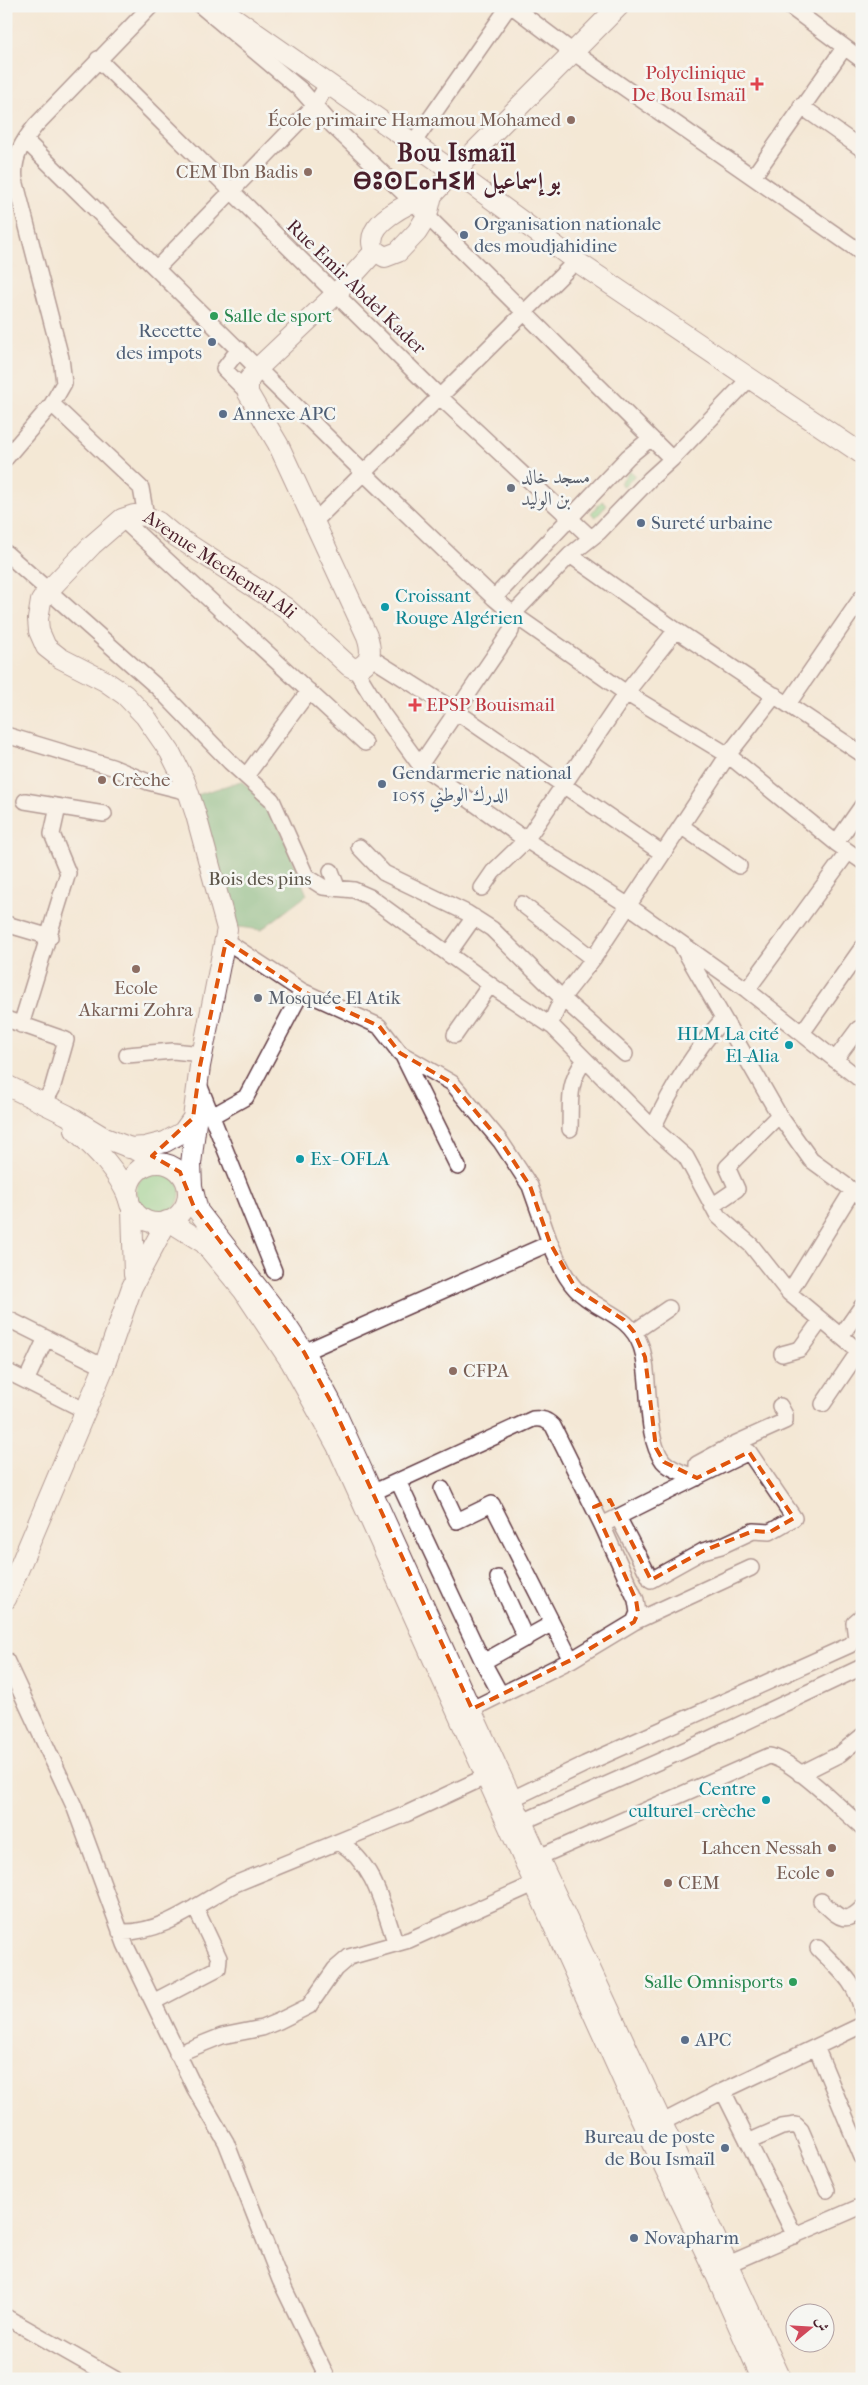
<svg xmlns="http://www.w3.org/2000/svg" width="868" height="2385" viewBox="0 0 868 2385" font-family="'IM FELL French Canon',Amiri,'Noto Sans Tifinagh',serif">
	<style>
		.green { fill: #86d28f; stroke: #68785d }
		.forest { fill: #6cb47a; stroke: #5b6a52 }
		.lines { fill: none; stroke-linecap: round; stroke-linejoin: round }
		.minor-casing { stroke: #643d45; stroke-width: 18 }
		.major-casing { stroke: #643d45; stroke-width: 22 }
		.minor { stroke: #fff; stroke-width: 15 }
		.major { stroke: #fff; stroke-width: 20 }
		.marked { fill: none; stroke: #e0560e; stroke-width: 4; stroke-dasharray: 10 6; stroke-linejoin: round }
		.health-dot { fill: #e0444e; stroke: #f6f6f2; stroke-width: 2 }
		.education-dot { fill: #8d6e63; stroke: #f6f6f2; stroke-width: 2 }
		.service-dot { fill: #5c6f8a; stroke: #f6f6f2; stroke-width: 2 }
		.leisure-dot { fill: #2e9e5b; stroke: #f6f6f2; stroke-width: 2 }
		.worship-dot { fill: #6b7280; stroke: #f6f6f2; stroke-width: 2 }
		.culture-dot { fill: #0f9aa8; stroke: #f6f6f2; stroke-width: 2 }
		.labels { text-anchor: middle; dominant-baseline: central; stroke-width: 5; stroke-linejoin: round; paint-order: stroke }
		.health-label { font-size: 19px; fill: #be3a42; stroke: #f6f6f2; text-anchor: end }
		.education-label { font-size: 19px; fill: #785e54; stroke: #f6f6f2; text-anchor: end }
		.service-label { font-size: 19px; fill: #4e5e75; stroke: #f6f6f2; text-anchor: start }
		.street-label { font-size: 19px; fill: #4a1f2b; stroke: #f6f6f2 }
		.leisure-label { font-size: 19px; fill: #27864d; stroke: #f6f6f2; text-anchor: start }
		.worship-label { font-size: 19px; fill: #5b616d; stroke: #f6f6f2; text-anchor: start }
		.culture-label { font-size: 19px; fill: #0d838f; stroke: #f6f6f2; text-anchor: start }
		.park-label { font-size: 19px; fill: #5c5549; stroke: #f6f6f2 }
		.district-label { font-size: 24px; font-weight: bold; letter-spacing: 1px; fill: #4a1f2b; stroke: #f6f6f2 }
	</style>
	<rect width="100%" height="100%" fill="#f6f6f2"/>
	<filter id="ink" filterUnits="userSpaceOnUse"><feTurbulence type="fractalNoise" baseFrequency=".02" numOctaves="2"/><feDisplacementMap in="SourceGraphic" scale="10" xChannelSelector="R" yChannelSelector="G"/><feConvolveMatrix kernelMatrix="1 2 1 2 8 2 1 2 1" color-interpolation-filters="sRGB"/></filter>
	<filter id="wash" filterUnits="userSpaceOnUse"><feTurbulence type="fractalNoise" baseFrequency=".0096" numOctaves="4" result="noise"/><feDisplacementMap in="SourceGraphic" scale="20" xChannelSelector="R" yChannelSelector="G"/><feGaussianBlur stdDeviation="1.12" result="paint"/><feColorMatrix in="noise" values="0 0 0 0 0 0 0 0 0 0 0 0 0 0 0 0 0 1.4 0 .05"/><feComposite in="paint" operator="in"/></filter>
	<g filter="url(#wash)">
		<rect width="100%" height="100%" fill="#f4e8d6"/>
		<path class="green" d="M630,471L635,475L624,487L620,483Z
			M602,501L607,505L596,517L591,513Z
			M136 1193a22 22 0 1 1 44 0a22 22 0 1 1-44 0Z"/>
		<path class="forest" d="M241,781L271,806L307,895L261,930L231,926L197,795Z"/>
	</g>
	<g filter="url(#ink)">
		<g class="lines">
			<defs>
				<path id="minor" d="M201,6L301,90L333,126L412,201L672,459
					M512,6L573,52L862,253
					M789,6L862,60
					M98,59L440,397L591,538
					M801,106L862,149
					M25,140L364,473L494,598L513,614L626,693L728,755L836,843L862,861
					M413,143L509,6
					M753,177L844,48
					M157,268L315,105L328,83
					M239,349L224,369L248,393
					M52,404L141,488L146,516
					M6,458L52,404L64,383L61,358L15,180C12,158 23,141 36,125L151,6
					M122,519L365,743
					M315,521L576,261
					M6,553L158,688L230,762L272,800L306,876L323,887L354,890L370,897L499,991L553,1027L653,1128L686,1157L718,1216L751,1245L789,1293L862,1354
					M570,555L676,630L862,754
					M494,598L628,457L651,438
					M370,657L457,712L662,853
					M355,669L382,713L420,765L526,840L629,906L747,990L862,1081
					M788,704L862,597
					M6,735L112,767L148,782L188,792
					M420,765L511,631L513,614L570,555L599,532L650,479L672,459L749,379
					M246,776L309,691
					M25,801L104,814
					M681,826L739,866
					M836,843L862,806
					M359,847L384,873L467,913L492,929L562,998L625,1054
					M331,871L337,887
					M482,888L493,872L526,840L626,693L676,630
					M522,904L593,959
					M6,924L50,937
					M226,941L302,991L379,1026L400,1053L452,1083L501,1142L530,1186L550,1243L304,1352
					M682,946L779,1115L811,1160L862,1197
					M448,954L474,917
					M747,990L848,852
					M6,1019L66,1040L52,1089L44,1103
					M21,1025L68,873L52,834L58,807
					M550,1025L562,998L593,959L728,755L775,695
					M802,1033L862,948
					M455,1035L490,985
					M402,1054L458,1167
					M127,1055L173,1051L202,1054
					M835,1060L858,1029
					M198,1082L274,1271
					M212,1116L246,1097L302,991
					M653,1128C672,1087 693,1053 723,1019
					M570,1129C571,1101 567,1083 585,1060
					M712,1206L737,1189L727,1167L779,1115
					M550,1243C559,1262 567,1285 585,1297C606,1313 631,1318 641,1346C652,1376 643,1435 663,1461C671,1470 686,1474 697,1478V1464L732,1445L785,1421V1415L780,1406
					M789,1293L852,1191
					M6,1318L46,1338
					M634,1332L669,1308
					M841,1336L862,1306
					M782,1354L800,1349L821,1320
					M6,1371L26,1381
					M823,1404L859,1351
					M86,1411L26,1381L46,1338L104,1367
					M398,1481L483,1662L501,1695
					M442,1489L457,1521L492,1504L571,1660
					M374,1492L533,1419C542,1418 547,1420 553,1426L602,1525L636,1600L638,1613L634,1622L571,1660L472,1709
					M602,1525C651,1500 700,1476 749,1452L794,1518L770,1532L753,1531L721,1546L703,1551L651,1580L618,1517
					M498,1578L526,1639
					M634,1622L751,1568
					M6,1660L74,1806L125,1944L195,2089L226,2142L280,2280L328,2379
					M483,1662L551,1624
					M800,1774L840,1754L862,1736
					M512,1799L585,1764L850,1645L856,1639L854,1623L862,1616
					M522,1822L705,1741L862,1667
					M339,1842C375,1864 383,1907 396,1944
					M539,1857L769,1756C792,1759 842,1810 862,1827
					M821,1901C837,1915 844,1927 862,1908
					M120,1932C163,1934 200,1902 235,1884L406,1814L485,1777
					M818,1948C838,1969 856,1981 862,2011
					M153,2002L218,1968L219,1958L195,1907
					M816,2047L862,2157
					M177,2054L222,2036L262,2028L279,2021L309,2006L335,1969L349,1957L409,1940L534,1884
					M723,2091L795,2236
					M661,2123L723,2091L862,2025
					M748,2142L782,2127L796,2125L801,2130L827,2190
					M726,2265L862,2206
					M6,2317L115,2379"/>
				<g id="major">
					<path d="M217,6L467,181L576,261L862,454"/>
					<path d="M432,195C412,201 359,224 375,251L385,257L398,252L417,232L427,216L432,195L443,183L619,6"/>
					<path d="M6,1085L67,1115L105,1138L141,1152"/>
					<path d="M197,1114L191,1164L192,1186L198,1211L283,1320L304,1352L331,1402L522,1822L781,2379"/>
					<path d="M75,1130C97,1150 118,1171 129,1199"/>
					<path id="s1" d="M129,1148L145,1147L165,1142L183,1132L193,1118L200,1066L227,929L196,815L185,782L170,752L145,716L125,695L105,681L60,658L46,647L39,631L38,619L41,601L47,592L92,545L122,519L134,515L146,516L158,522L171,533L286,608L349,666L355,669C372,664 372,651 367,636L278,444L248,393V381L258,368L335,295L375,251"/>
					<circle cx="158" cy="1193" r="30"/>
					<path d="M132,1208L134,1275"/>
					<path d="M169,1221L204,1243L243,1290L291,1362L337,1446L634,2104L712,2266L762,2379"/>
					<path d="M6,1599L104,1367L132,1287L167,1221"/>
				</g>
			</defs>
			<use href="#minor" class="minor-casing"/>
			<use href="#major" class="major-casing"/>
			<use href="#minor" class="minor"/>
			<use href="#major" class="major"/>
		</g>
	</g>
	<path d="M0 0H868V2385H0ZM226,941L302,991L379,1026L400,1053L452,1083L501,1142L530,1186L550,1243L576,1289L624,1320L634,1332L645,1357L656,1448L664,1462L697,1478L749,1452L794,1518L770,1532L753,1531L703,1551L651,1580L610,1500L594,1507L636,1600L638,1613L634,1622L571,1660L472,1709L331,1402L304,1352L194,1207L180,1172L152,1156L193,1118L200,1066Z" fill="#f4e8d6" fill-opacity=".55" fill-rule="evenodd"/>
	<path class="marked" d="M226,941L302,991L379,1026L400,1053L452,1083L501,1142L530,1186L550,1243L576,1289L624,1320L634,1332L645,1357L656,1448L664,1462L697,1478L749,1452L794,1518L770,1532L753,1531L703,1551L651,1580L610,1500L594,1507L636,1600L638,1613L634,1622L571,1660L472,1709L331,1402L304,1352L194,1207L180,1172L152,1156L193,1118L200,1066Z"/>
	<g class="health-dot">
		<path d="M754.5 76.5h5v5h5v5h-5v5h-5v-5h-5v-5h5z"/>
		<path d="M412.5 697.5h5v5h5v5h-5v5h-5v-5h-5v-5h5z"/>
	</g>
	<g class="education-dot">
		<circle cx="571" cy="120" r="5"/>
		<circle cx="308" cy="172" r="5"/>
		<circle cx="102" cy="780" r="5"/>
		<circle cx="136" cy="969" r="5"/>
		<circle cx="453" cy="1371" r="5"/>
		<circle cx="832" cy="1848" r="5"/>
		<circle cx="830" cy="1873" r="5"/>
		<circle cx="668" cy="1883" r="5"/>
	</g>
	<g class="service-dot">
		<circle cx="464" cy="235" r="5"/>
		<circle cx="212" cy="342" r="5"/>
		<circle cx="223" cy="414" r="5"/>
		<circle cx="641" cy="523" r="5"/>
		<circle cx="382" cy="784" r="5"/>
		<circle cx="685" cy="2040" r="5"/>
		<circle cx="725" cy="2148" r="5"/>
		<circle cx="634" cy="2238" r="5"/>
	</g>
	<g class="leisure-dot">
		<circle cx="214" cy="316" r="5"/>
		<circle cx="793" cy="1982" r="5"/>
	</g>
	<g class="worship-dot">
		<circle cx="511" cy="488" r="5"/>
		<circle cx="258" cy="998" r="5"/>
	</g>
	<g class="culture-dot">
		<circle cx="385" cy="607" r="5"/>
		<circle cx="789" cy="1045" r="5"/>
		<circle cx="300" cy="1159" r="5"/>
		<circle cx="766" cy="1800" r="5"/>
	</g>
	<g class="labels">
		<g class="health-label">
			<text x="746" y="73">Polyclinique<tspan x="746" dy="22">De Bou Ismaïl</tspan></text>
			<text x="426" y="705" text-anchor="start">EPSP Bouismail</text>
		</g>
		<g class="education-label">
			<text x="561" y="120">École primaire Hamamou Mohamed</text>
			<text x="298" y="172">CEM Ibn Badis</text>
			<text x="112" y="780" text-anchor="start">Crèche</text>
			<text x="136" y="988" text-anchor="middle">Ecole<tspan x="136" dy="22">Akarmi Zohra</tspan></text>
			<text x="463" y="1371" text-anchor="start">CFPA</text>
			<text x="822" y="1848">Lahcen Nessah</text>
			<text x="820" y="1873">Ecole</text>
			<text x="678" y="1883" text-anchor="start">CEM</text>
		</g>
		<g class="service-label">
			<text x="474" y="224">Organisation nationale<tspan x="474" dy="22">des moudjahidine</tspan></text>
			<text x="202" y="331" text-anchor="end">Recette<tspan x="202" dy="22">des impots</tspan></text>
			<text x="233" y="414">Annexe APC</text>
			<text x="651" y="523">Sureté urbaine</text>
			<text x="392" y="773">Gendarmerie national<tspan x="392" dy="22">1055 الدرك الوطني</tspan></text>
			<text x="695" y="2040">APC</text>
			<text x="715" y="2137" text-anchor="end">Bureau de poste<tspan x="715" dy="22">de Bou Ismaïl</tspan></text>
			<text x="644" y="2238">Novapharm</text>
		</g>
		<g class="street-label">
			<text transform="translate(356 287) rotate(44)">Rue Emir Abdel Kader</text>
			<text stroke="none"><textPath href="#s1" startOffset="895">Avenue Mechental Ali</textPath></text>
		</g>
		<g class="leisure-label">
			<text x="224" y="316">Salle de sport</text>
			<text x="783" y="1982" text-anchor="end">Salle Omnisports</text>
		</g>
		<g class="worship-label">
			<text x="521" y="477">مسجد خالد<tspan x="521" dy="22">بن الوليد</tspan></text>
			<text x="268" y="998">Mosquée El Atik</text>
		</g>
		<g class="culture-label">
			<text x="395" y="596">Croissant<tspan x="395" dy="22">Rouge Algérien</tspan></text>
			<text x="779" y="1034" text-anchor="end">HLM La cité<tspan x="779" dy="22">El-Alia</tspan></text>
			<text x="310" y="1159">Ex- OFLA</text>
			<text x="756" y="1789" text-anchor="end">Centre<tspan x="756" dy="22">culturel- crèche</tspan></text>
		</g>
		<g class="park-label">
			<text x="260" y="879">Bois des pins</text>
		</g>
		<g class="district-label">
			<text x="457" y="153">Bou Ismaïl<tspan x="457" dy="28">ⴱⵓⵙⵎⴰⵄⵉⵍ بو إسماعيل</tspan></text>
		</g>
	</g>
	<rect width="868" height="2385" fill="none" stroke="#f6f6f2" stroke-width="25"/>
	<g transform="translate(810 2328) rotate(72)"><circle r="24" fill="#f6f6f2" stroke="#b1a0a2"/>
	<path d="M0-4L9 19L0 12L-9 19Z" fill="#d1495b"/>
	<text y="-8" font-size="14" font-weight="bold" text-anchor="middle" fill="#4a1f2b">ش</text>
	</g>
</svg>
